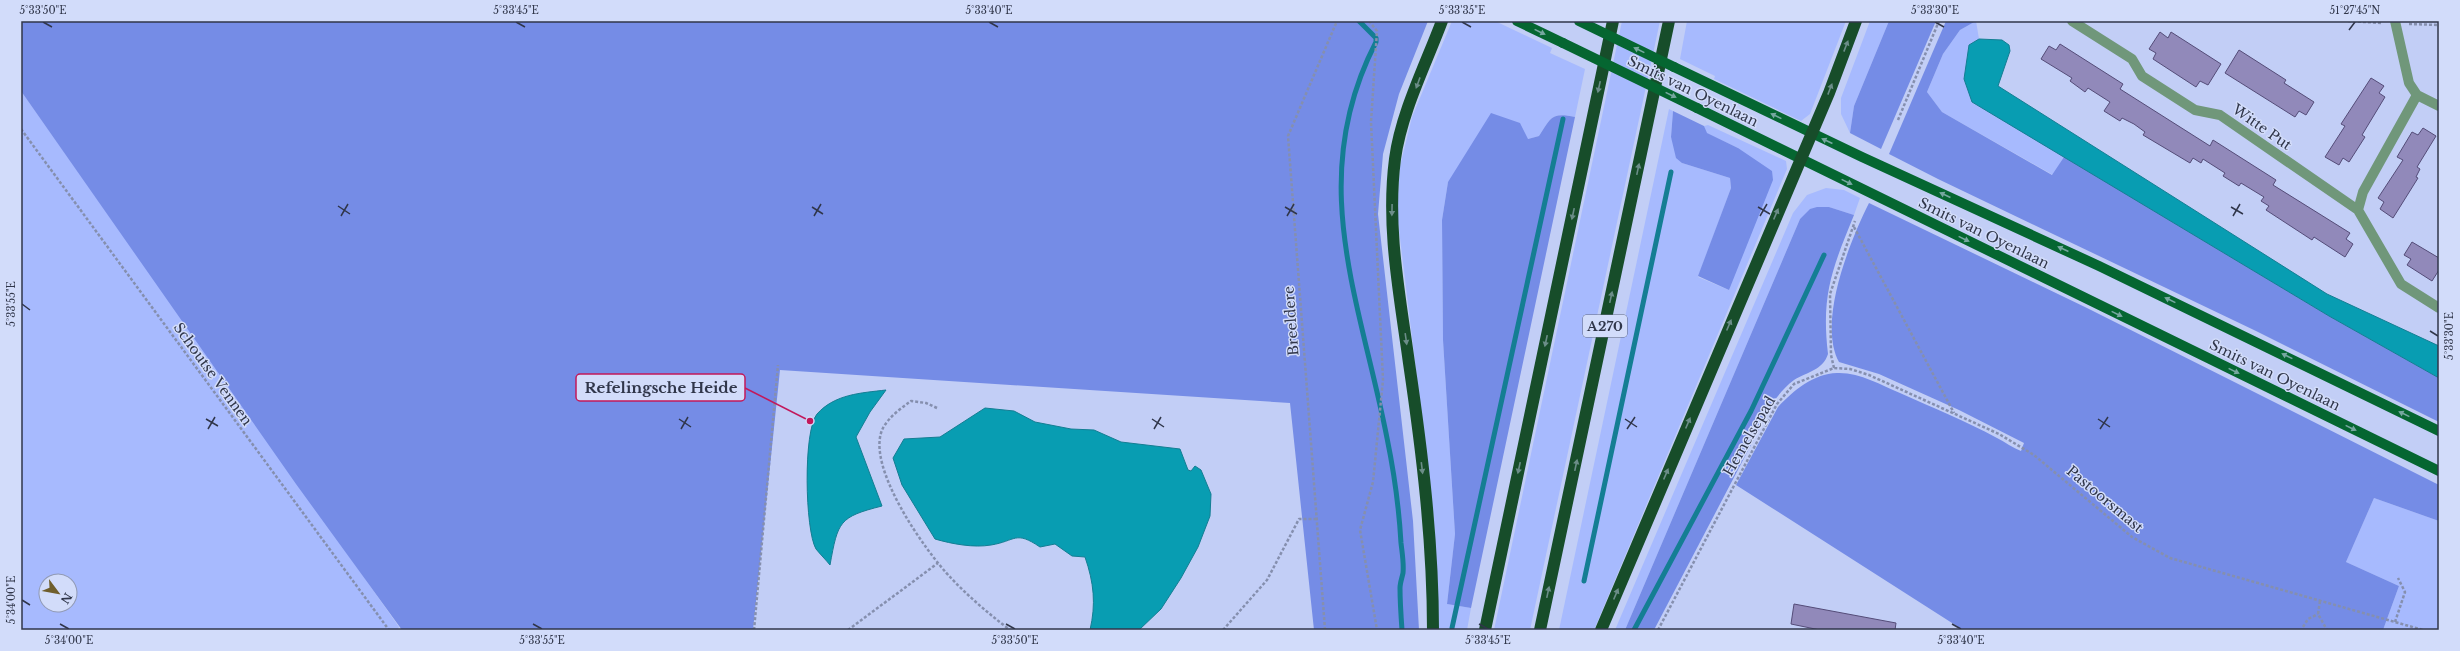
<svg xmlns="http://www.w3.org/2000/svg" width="2460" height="651" viewBox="0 0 2460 651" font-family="'Libre Baskerville',serif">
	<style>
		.green { fill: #a7bafe; fill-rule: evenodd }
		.forest { fill: #758ce6 }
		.water { fill: #089db2; stroke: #147e93 }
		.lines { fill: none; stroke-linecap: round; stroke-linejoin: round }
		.stream { stroke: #147e93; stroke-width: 5 }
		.building { fill: #9189ba; stroke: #544c78 }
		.path { stroke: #858fae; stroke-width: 2.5; stroke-dasharray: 3 2; stroke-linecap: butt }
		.minor { stroke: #70977a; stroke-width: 10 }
		.major { stroke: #056631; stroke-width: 10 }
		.highway { stroke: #174d2a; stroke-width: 12 }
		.major-bridge { stroke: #056631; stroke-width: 10 }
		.oneway { fill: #76a7a0 }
		.oneway2 { fill: #6b8d88 }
		.ticks { fill: none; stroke: #30364a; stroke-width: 1.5 }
		.labels { text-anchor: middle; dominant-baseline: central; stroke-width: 3; stroke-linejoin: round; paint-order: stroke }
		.shield { fill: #d2dcfa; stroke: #61687f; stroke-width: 1 }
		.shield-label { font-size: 13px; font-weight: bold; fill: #30364a }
		.street-label { font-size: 14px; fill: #30364a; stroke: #d2dcfa }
		.leader { fill: none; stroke: #c2185b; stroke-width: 1.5 }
		.callout-dot { fill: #c2185b; stroke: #d2dcfa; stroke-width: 1.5 }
		.callout { fill: #d2dcfa; stroke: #c2185b; stroke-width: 1.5 }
		.callout-label { font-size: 15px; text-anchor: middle; font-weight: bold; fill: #30364a }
		.neatline { fill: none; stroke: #30364a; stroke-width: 1.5 }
		.ticks-label { font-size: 10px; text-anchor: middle; fill: #30364a }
	</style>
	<rect width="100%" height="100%" fill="#c2cef6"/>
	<path class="green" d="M1452,21H1495L1552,48L1550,53L1585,69L1575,117C1551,112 1551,118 1539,136L1528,139L1448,182L1442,220L1443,340L1455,534L1447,604L1471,608L1467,630H1438L1434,520L1397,213L1400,166L1412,117Z
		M1622,21H1660L1530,630H1494Z
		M1687,21H1846L1810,114L1801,121L1714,79L1715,76L1680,59Z
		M1870,21H1889L1854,106L1850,133L1841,114V98Z
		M1976,21L1979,39L1969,46L1972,102L2064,157L2053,175L1942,112L1927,92L1943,54L1960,30Z
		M21,91L399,627L397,630H21ZM46,581H70V605H46Z
		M1669,109L1673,111L1671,137L1682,163L1730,178L1731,188L1698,277L1729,290L1738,148L1706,133L1704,126L1708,125L1786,161L1787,169L1594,630H1559Z
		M1826,188L1844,190L1860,198L1854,215L1829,207L1800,219L1625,630H1615L1793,213L1807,195Z
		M2374,498L2439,521V630H2383L2399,586L2346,562Z"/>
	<path class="forest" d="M21,21H1428L1399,94L1383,154L1378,214L1413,521L1419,630H1314L1290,403L780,370L753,630H402L296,484L21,91Z
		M1889,21H1936L1881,149L1850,133L1854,106Z
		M1946,21H1976L1960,30L1943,54L1927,92L1942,112L2052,175L2064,157L2329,316L2439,378V422L2256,331L1938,179L1889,154Z
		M1673,111L1704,126L1707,133L1738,148L1772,171L1773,180L1729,290L1698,276L1731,188L1730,178L1682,163L1676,158L1671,137Z
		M1491,113L1520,123L1528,139L1539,136C1551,118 1551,112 1575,117L1471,608L1447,604L1455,534L1443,340L1442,220L1448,182Z
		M1869,203L2087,308L2439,485V521L2374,498L2346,562L2399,586L2383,630H1963L1736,485L1778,407C1794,390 1813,374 1837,373C1859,372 1881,385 1900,393C1933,408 1966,421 1997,438C2005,442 2013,448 2021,451L2024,443L1959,410L1879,374L1839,362C1817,322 1850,241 1869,203Z
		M1817,207H1829L1854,215C1832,269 1821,295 1828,354C1823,370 1807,372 1794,380C1786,386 1780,393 1774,401L1654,630H1625L1800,219L1810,209Z"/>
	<path class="water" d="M1979,39L2002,40L2009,45L2010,51L1998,86L2327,294L2439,346V378L2329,316L1972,102L1964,79L1969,45Z
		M886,390L870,412L856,437L882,506C839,517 838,521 830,565C826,560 820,554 816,549C805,530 803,431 817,414C835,394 861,393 886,390Z
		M985,408L1014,411L1035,422L1071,429L1094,430L1121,442L1180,449L1188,470L1191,471L1195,466L1201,470L1211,494L1210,516L1198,547L1181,578L1161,609L1139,630H1090C1096,604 1094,583 1085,557L1072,556L1055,544L1040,547C1015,530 1016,541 991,545C974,548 952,544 935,539L902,485L893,458L904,439L940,437Z"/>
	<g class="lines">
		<path class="stream" d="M1359,21L1376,38V42C1305,179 1360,300 1387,438C1394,472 1399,508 1401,543C1402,552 1404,563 1403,573C1402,578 1400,583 1400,588C1400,602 1401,616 1402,630
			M1584,581L1671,172
			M1452,628L1563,119
			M1634,630L1751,411L1824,255"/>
	</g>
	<path class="building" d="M2160,32L2168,38L2171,32L2221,64L2208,85L2200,81L2196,87L2153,59L2156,53L2149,49Z
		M2060,44L2123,84L2120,89L2210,146L2213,140L2276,180L2273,185L2350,233L2346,239L2353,244L2345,257L2314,237L2312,240L2266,210L2269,206L2261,201L2264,197L2241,183L2239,186L2223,176L2225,173L2203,159L2201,163L2193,158L2190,163L2143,135L2145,132L2134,124L2122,118L2120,121L2104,111L2110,102L2088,88L2085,92L2070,81L2072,78L2041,59L2049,46L2056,50Z
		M2239,50L2286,80L2284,83L2314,102L2306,115L2299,111L2295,117L2225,73Z
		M2371,78L2384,86L2379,93L2385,97L2362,135L2365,137L2349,162L2343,158L2339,165L2325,157L2345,126L2341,124Z
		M2423,128L2436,136L2417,167L2420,169L2416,177L2418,178L2393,218L2380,209L2384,202L2378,198L2403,160L2397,157L2412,132L2418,135Z
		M2412,242L2439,258V270L2432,281L2407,265L2411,259L2404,255Z
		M1794,604L1896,623L1895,630H1820L1791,624Z"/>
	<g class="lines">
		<path class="path" d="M1369,21L1377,31L1371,122L1383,380L1373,482L1360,530L1377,630
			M2348,21L2382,23
			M2409,24L2439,25
			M1898,120L1939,21
			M21,129L389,630
			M1854,227L1954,413
			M1834,368L1831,355L1830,294L1855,221
			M937,408L926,403L911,401C901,408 889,417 883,428C864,465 926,552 951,578C969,597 989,614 1010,630
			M2320,601L2318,614L2327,630
			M2395,622L2405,592L2398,578
			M2303,627L2308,619L2318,614
			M754,630L778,365
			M848,630L938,563
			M1223,630L1267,580L1299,519H1316
			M1325,630L1288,136L1337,21
			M1658,630L1777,404L1794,384L1834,368L1850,369L1869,375L1999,434L2034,455L2132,537L2170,558L2423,630"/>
		<path class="minor" d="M2072,21L2132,59L2142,76L2195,110L2220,115L2358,210
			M2395,21L2409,83L2417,95L2439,106
			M2417,95L2363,192L2358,210L2401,284L2439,308"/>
		<path class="major" d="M1517,21L1563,43
			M1674,67L1862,157L2099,266L2439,431
			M1697,108L2439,471"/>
		<path class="highway" d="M1433,630C1433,541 1422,451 1409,363C1400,296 1386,228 1395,159C1401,113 1426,64 1442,21
			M1485,630L1613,21
			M1540,630L1669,21
			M1601,630L1829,93L1856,21"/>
		<path class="major-bridge" d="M1579,21L1674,67
			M1563,43L1697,108"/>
	</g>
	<defs><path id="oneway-solid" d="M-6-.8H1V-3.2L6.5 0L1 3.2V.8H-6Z"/></defs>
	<g class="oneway">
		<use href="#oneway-solid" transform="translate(1540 32) rotate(26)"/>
		<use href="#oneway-solid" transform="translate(1639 50) rotate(-154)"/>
		<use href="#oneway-solid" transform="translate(1671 95) rotate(26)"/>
		<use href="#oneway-solid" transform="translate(1776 116) rotate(-154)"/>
		<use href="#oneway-solid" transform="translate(1827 141) rotate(-155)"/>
		<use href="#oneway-solid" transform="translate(1847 182) rotate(26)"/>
		<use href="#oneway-solid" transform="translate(1945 195) rotate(-155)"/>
		<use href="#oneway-solid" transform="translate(1964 239) rotate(26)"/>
		<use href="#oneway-solid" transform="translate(2063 249) rotate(-155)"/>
		<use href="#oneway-solid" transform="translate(2170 300) rotate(-154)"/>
		<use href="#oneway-solid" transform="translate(2117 314) rotate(26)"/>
		<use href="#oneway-solid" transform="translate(2287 356) rotate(-154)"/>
		<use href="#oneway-solid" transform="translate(2234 371) rotate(26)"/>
		<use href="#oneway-solid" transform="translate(2404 414) rotate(-154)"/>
		<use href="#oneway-solid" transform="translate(2351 428) rotate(26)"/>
	</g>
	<g class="oneway2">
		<use href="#oneway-solid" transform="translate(1846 46) rotate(-69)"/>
		<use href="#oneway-solid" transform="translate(1418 83) rotate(110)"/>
		<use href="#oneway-solid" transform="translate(1599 87) rotate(102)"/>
		<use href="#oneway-solid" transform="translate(1830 89) rotate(-69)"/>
		<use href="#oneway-solid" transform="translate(1638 169) rotate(-78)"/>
		<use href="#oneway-solid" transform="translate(1392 210) rotate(91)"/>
		<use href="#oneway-solid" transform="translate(1573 214) rotate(102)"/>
		<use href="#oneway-solid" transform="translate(1776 214) rotate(-67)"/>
		<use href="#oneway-solid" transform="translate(1611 297) rotate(-78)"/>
		<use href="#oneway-solid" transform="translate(1729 325) rotate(-67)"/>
		<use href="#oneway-solid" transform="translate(1406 339) rotate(82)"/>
		<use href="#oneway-solid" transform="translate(1546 341) rotate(102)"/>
		<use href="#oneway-solid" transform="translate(1688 423) rotate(-67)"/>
		<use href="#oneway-solid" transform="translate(1576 465) rotate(-78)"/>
		<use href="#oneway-solid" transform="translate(1422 468) rotate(83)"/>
		<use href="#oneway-solid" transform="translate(1519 468) rotate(102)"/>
		<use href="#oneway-solid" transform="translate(1666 474) rotate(-67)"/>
		<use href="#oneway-solid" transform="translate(1548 592) rotate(-78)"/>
		<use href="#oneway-solid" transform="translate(1616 594) rotate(-67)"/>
	</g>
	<path class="ticks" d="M43,22L52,27M516,22L525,27M989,22L998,27M1462,22L1471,27M1935,22L1944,27M2349,30L2355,22M338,206L350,214M812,207L823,214M1285,207L1297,214M1758,207L1770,214M2231,207L2243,214M341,216L348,204M814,216L821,204M1287,216L1294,204M1760,216L1767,204M2233,216L2240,204M22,304L30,310M2430,331L2438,336M206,419L218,426M679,419L691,427M1152,419L1164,427M1625,419L1637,427M2098,419L2110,427M208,429L215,417M681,429L688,417M1154,429L1161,417M1627,429L1635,417M2100,429L2108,417M22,600L30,605M60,624L69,629M533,624L542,629M1006,624L1015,629M1479,624L1488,629M1952,624L1961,629"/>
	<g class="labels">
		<rect class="shield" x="1583" y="315" width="44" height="22" rx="3"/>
		<g class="shield-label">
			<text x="1605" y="326">A270</text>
		</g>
		<g class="street-label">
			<text transform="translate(1693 91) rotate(26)">Smits van Oyenlaan</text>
			<text transform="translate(2262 127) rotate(35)">Witte Put</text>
			<text transform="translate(1984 233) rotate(26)">Smits van Oyenlaan</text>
			<text transform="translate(1291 321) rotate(-94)">Breeldere</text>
			<text transform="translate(213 374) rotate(54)">Schoutse Vennen</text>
			<text transform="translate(2275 375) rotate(26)">Smits van Oyenlaan</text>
			<text transform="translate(1749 436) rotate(-60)">Hemelsepad</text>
			<text transform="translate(2105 499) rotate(40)">Pastoorsmast</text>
		</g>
	</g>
	<path class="leader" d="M810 421L745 388"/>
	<circle class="callout-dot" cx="810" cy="421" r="4"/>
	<rect class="callout" x="576" y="374" width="169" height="27" rx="4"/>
	<g class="callout-label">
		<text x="661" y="393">Refelingsche Heide</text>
	</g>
	<rect width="2460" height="651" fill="none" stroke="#d2dcfa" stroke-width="44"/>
	<g transform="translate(58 593) rotate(122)"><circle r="19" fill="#d2dcfa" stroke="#919ab4"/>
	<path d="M0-3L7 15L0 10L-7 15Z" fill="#6f5e2c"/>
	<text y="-6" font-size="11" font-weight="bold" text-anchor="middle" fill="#30364a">N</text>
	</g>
	<rect x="22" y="22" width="2416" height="607" class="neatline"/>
	<g class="ticks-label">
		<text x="43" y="14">5°33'50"E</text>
		<text x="516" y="14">5°33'45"E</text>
		<text x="989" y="14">5°33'40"E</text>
		<text x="1462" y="14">5°33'35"E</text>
		<text x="1935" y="14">5°33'30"E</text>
		<text x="2355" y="14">51°27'45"N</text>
		<text transform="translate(11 304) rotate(-90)" y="4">5°33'55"E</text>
		<text transform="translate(2449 336) rotate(-90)" y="4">5°33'30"E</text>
		<text transform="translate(11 600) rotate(-90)" y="4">5°34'00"E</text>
		<text x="69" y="644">5°34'00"E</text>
		<text x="542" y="644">5°33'55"E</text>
		<text x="1015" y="644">5°33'50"E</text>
		<text x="1488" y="644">5°33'45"E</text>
		<text x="1961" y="644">5°33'40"E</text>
	</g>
</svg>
